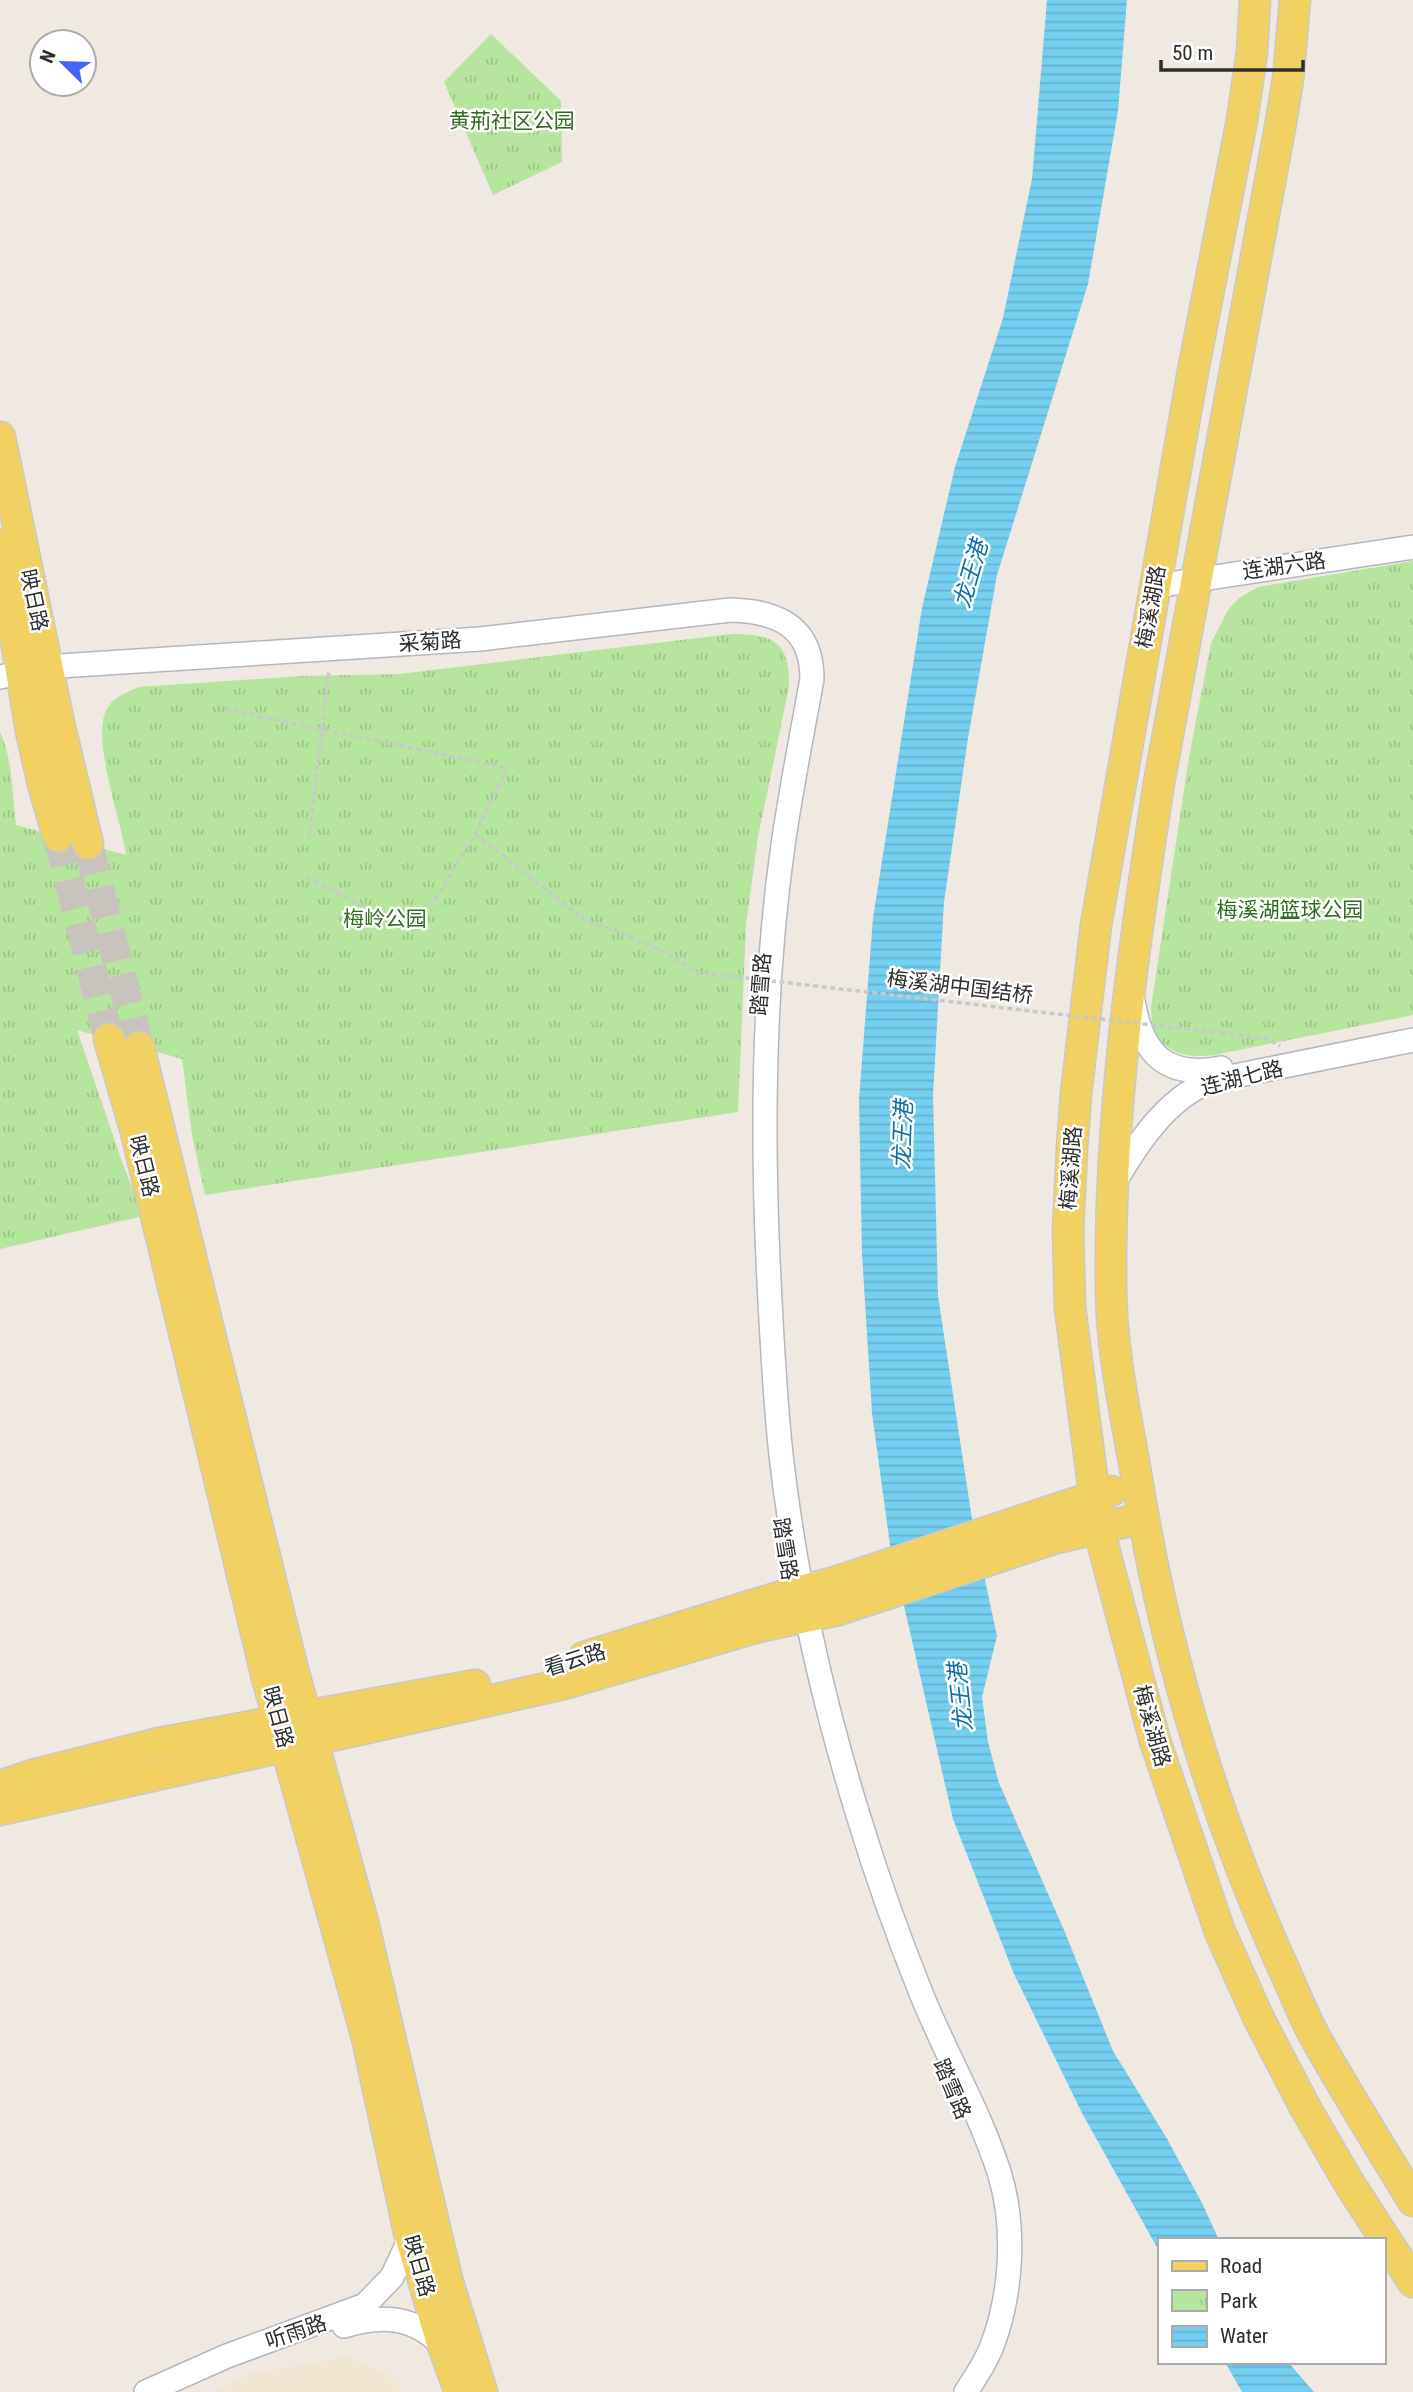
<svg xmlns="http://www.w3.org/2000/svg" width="1413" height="2392" viewBox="0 0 1413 2392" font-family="'Roboto Condensed','Noto Sans SC',sans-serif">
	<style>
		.education { fill: #f0e6d1 }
		.park { fill: url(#park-tufts) }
		.water { fill: url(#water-rules) }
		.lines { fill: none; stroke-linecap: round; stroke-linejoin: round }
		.major-tunnel { stroke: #c8c4bd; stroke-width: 30; stroke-dasharray: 30 15; stroke-linecap: butt }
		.minor-casing { stroke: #b4b7c1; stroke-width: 26 }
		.major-casing { stroke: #c9c9c9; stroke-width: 33 }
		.path { stroke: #c9c9c9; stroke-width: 3.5; stroke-dasharray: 5 3.5; stroke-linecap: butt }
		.minor { stroke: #fff; stroke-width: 23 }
		.major { stroke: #f2d163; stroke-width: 30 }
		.path-bridge { stroke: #c9c9c9; stroke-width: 3.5; stroke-dasharray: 5 3.5; stroke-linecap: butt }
		.labels { text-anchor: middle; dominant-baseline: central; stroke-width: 5; stroke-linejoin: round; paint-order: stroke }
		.park-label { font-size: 21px; fill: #2c6e1b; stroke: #fff }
		.street-label { font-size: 21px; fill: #2e2e2e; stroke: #fff }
		.water-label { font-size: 23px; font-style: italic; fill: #0d6fa3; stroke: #fff }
	</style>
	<defs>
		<pattern id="park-tufts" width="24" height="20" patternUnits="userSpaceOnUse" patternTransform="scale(1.75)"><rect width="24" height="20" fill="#b6e59e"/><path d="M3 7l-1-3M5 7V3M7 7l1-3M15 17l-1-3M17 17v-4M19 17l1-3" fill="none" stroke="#9dc588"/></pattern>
		<pattern id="water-rules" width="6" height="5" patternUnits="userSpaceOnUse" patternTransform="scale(1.75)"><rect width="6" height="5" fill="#75cff0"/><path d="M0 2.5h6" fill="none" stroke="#66b2ce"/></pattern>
	</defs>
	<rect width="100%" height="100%" fill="#efe9e1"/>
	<path class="education" d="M346,2357L387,2373L404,2392H212L251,2374Z"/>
	<path class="park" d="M491,34L561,101L562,162L493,195L444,82Z
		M1413,561V1015L1214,1055C1177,1060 1151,1047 1151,1007L1189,757L1211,643L1228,610L1239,598L1258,587Z
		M731,634C774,634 790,642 789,687L758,837L746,925L738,1112L205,1195L192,1135L182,1059L77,1030L121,1159L143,1216L0,1249V732C13,759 12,795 16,825L126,855C122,822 89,735 108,707C114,697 129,691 139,687L302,676L399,674Z"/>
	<path class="water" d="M1047,0H1127L1118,111L1088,284L997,575L968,738L944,902L933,1095L938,1296L972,1519L997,1636L982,1697L988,1742L999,1783L1064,1930L1113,2051L1166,2137L1202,2203L1219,2240H1159V2251L1082,2113L1014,1974L953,1819L890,1545L872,1413L862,1254L859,1100L873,918L922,608L955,467L1003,318L1032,179Z
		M1225,2362H1288L1314,2392H1242Z"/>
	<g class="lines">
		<path class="major-tunnel" d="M58,836L109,1039
			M88,844L139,1047"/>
		<defs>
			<path id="minor" d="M1156,586L1413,547
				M0,677L48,667L75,665L480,639L730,610C777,611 812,626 812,679C802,734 791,789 783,845C764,979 762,1125 768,1260C771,1325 774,1390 781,1455C795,1578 822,1699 859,1818C877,1877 898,1936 921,1993C945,2053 979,2110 999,2172C1016,2226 1012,2293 992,2346C986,2362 975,2378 966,2392
				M1133,1001C1142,1053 1165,1079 1221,1068
				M1113,1185C1137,1144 1165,1100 1210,1081L1413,1040
				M344,2326C383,2314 414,2316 444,2347
				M146,2392L227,2356L365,2305L392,2277L406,2247L409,2232"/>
			<path id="major" d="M1255,0L1252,52L1242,120L1193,371L1096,925L1076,1094L1072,1149L1068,1230L1070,1308L1099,1530L1155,1741L1220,1932L1259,2019L1306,2109L1349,2183L1413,2282
				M1295,0L1288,79L1281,122L1159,783C1133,950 1109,1117 1111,1286C1111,1353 1127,1419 1138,1485C1164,1645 1211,1805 1277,1954C1290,1981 1300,2009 1314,2035C1345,2091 1380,2146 1413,2201
				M0,437L59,723L88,844
				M0,544L31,731L43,784L58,836
				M109,1039L136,1132L267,1678L367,2038L409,2232L441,2340L460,2392
				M139,1047L292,1666L363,1922L447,2279L482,2392
				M584,1657L792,1593L835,1582L1111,1491
				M0,1786L32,1775L159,1743L475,1685
				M0,1810L564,1684L762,1626L838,1610L1053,1539L1143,1518"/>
		</defs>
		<use href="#minor" class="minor-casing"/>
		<use href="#major" class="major-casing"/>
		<path class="path" d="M225,709L507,768L475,834L432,905L388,919L307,877
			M475,834L586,921L615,930L670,955L695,972
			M309,838L329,670
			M1221,1033L1267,1039L1280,1046"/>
		<use href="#minor" class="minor"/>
		<use href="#major" class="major"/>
		<path class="path-bridge" d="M695,972L1221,1033"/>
	</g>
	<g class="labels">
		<g class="park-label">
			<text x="512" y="121">黄荊社区公园</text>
			<text x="1290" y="910">梅溪湖篮球公园</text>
			<text x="385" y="919">梅岭公园</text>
		</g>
		<g class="street-label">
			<text transform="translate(1284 566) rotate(-8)">连湖六路</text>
			<text transform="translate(34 600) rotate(78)">映日路</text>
			<text transform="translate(1151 607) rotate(-80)">梅溪湖路</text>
			<text transform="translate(430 642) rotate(-4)">采菊路</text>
			<text transform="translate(761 984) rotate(-86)">踏雪路</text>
			<text transform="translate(960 987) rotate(7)">梅溪湖中国结桥</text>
			<text transform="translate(1242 1078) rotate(-14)">连湖七路</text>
			<text transform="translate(144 1166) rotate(76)">映日路</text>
			<text transform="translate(1071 1168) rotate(-86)">梅溪湖路</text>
			<text transform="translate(785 1549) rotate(81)">踏雪路</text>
			<text transform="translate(575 1660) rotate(-17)">看云路</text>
			<text transform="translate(278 1717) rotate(75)">映日路</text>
			<text transform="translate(1152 1726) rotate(74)">梅溪湖路</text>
			<text transform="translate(952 2089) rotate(67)">踏雪路</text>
			<text transform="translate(419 2266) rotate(74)">映日路</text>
			<text transform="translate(296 2332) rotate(-19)">听雨路</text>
		</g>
		<g class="water-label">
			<text transform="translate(971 574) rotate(-74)">龙王港</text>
			<text transform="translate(903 1135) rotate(-88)">龙王港</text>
			<text transform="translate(961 1697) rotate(-96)">龙王港</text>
		</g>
	</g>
	<rect x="1158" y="2238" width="228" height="126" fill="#ffffff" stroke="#ababab" stroke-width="2"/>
	<rect x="1172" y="2261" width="35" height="10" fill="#f2d163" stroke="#ababab" stroke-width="2"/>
	<text x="1220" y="2273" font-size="21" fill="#2e2e2e">Road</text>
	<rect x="1172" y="2290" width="35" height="21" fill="url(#park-tufts)" stroke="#ababab" stroke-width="2"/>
	<text x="1220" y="2308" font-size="21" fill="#2e2e2e">Park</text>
	<rect x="1172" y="2326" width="35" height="21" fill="url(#water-rules)" stroke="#ababab" stroke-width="2"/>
	<text x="1220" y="2343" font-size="21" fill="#2e2e2e">Water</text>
	<g transform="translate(63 63) rotate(293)"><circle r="33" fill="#ffffff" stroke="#ababab" stroke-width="2"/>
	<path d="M0-5L12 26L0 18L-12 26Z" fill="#4264fb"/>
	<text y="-10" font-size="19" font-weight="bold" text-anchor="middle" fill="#2e2e2e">N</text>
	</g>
	<path d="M1161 60v10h142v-10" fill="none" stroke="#2e2e2e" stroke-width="3.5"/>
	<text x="1172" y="60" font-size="21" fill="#2e2e2e" stroke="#ffffff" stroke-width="5" paint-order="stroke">50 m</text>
</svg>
